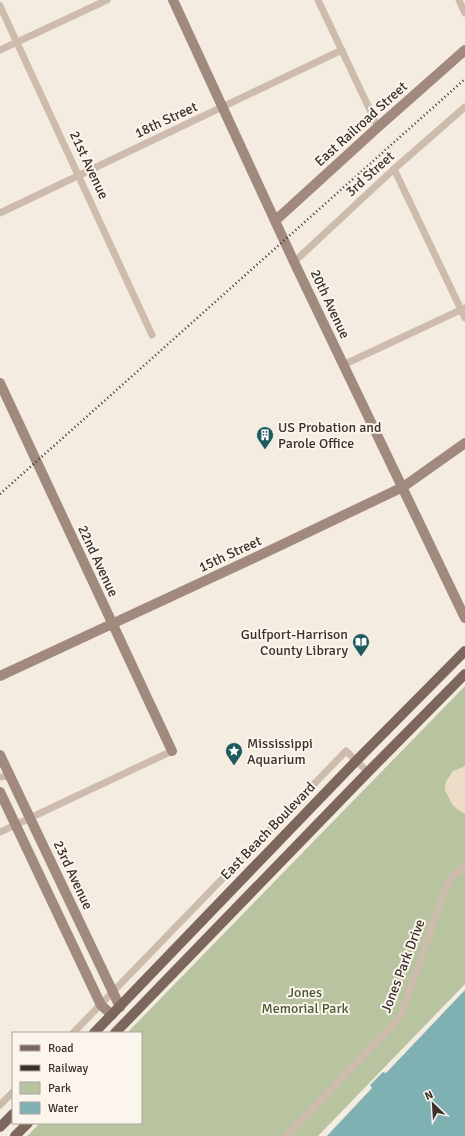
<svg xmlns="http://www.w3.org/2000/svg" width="465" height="1136" viewBox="0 0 465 1136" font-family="Signika,sans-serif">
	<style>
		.green { fill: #b8c4a0 }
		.plaza { fill: #ecdcc8 }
		.water { fill: #7fb0b2 }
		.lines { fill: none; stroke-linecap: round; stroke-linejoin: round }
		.street { stroke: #cdbbac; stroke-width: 7 }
		.secondary { stroke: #a18a7d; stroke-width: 10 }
		.primary { stroke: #7d675c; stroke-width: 10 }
		.rail { stroke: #3b302b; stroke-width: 2.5; stroke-dasharray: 1 3; stroke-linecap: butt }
		.labels { text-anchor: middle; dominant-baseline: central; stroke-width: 4; stroke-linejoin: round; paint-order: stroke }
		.street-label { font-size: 14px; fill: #3b302b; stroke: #fbf5ee }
		.poi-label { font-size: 14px; fill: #3b302b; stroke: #fbf5ee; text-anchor: start }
		.park-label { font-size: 14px; fill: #4a5a2e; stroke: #fbf5ee }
	</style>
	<rect width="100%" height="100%" fill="#f4ebe1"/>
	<path class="green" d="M465,686V984L318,1136H27L40,1123H141V1033H127Z"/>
	<path class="plaza" d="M465,766V814L457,809L452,804L445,790V785L447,780L453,771Z"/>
	<path class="water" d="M465,990V1136H327L372,1088L370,1085L383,1072L386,1073Z"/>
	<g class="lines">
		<path class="street" d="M318,0L378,127
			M459,0L465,13
			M0,6L152,335
			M0,50L107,0
			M394,169L465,318
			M0,213L342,50
			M294,262L394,169L465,107
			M343,365L465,308
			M0,777L10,776
			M0,832L172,751
			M73,1033L346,751L368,772
			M0,1105L13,1092
			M286,1136L393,1025L401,1015L444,892L453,875L465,867"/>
		<path class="secondary" d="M173,0L294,262L465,618
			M276,220L378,127L465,50
			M0,383L172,751
			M0,676L256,557L403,487L465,443
			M0,755L120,1007
			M0,792L101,1005L112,1015"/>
		<path class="primary" d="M94,1033L356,761L465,651
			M115,1033L368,772L465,674
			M0,1127L13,1114
			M15,1136L28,1123"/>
		<path class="rail" d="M0,494L465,79"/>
	</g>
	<defs>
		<symbol id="building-pin" viewBox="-11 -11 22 30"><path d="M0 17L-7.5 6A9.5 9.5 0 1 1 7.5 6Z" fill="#1f5a5e" stroke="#fbf5ee"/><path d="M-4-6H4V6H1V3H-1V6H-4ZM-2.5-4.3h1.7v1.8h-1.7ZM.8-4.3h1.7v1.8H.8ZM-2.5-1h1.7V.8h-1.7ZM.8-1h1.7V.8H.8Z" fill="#fff"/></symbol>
		<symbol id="library-pin" viewBox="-11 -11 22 30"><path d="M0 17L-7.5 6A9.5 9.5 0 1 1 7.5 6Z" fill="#1f5a5e" stroke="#fbf5ee"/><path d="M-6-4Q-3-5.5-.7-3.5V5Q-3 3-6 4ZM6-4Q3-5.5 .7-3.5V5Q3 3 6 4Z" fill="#fff"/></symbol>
		<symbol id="sight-pin" viewBox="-11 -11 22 30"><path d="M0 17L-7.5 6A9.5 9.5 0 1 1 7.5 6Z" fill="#1f5a5e" stroke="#fbf5ee"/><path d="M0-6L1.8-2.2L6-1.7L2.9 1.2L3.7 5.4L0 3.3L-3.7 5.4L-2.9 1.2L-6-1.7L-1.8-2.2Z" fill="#fff"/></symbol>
	</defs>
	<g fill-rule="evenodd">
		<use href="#building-pin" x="255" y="425" width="20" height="27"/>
		<use href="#library-pin" x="351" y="632" width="20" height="27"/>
		<use href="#sight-pin" x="224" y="741" width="20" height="27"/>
	</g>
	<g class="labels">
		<g class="street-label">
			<text transform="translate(166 120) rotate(-25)">18th Street</text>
			<text transform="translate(361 124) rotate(-42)">East Railroad Street</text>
			<text transform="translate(89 165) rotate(65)">21st Avenue</text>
			<text transform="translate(370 174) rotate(-42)">3rd Street</text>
			<text transform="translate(330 304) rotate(65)">20th Avenue</text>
			<text transform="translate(230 554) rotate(-25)">15th Street</text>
			<text transform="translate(98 561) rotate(65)">22nd Avenue</text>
			<text transform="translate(268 831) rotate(-46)">East Beach Boulevard</text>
			<text transform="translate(73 875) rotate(65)">23rd Avenue</text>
			<text transform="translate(403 966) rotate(-69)">Jones Park Drive</text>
		</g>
		<g class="poi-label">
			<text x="278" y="427">US Probation and<tspan x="278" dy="16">Parole Office</tspan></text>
			<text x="348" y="634" text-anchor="end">Gulfport-Harrison<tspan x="348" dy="16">County Library</tspan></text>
			<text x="247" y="743">Mississippi<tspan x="247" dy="16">Aquarium</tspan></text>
		</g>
		<g class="park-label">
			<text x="305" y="992">Jones<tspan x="305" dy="16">Memorial Park</tspan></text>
		</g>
	</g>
	<rect x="12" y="1032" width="130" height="92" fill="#fbf5ee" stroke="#aea6a0"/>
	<rect x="20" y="1045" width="20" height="6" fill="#7d675c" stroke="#aea6a0"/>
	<text x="48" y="1052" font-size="12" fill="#3b302b">Road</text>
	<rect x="20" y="1065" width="20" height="6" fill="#3b302b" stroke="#aea6a0"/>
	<text x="48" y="1072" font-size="12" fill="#3b302b">Railway</text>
	<rect x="20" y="1082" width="20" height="12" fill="#b8c4a0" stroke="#aea6a0"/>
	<text x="48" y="1092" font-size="12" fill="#3b302b">Park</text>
	<rect x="20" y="1102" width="20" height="12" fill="#7fb0b2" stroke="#aea6a0"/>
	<text x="48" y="1112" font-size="12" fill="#3b302b">Water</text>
	<g transform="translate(433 1104) rotate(335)" stroke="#fbf5ee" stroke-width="3" paint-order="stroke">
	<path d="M0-3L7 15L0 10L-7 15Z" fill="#3b302b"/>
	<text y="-6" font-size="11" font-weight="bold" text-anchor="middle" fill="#3b302b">N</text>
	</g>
</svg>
